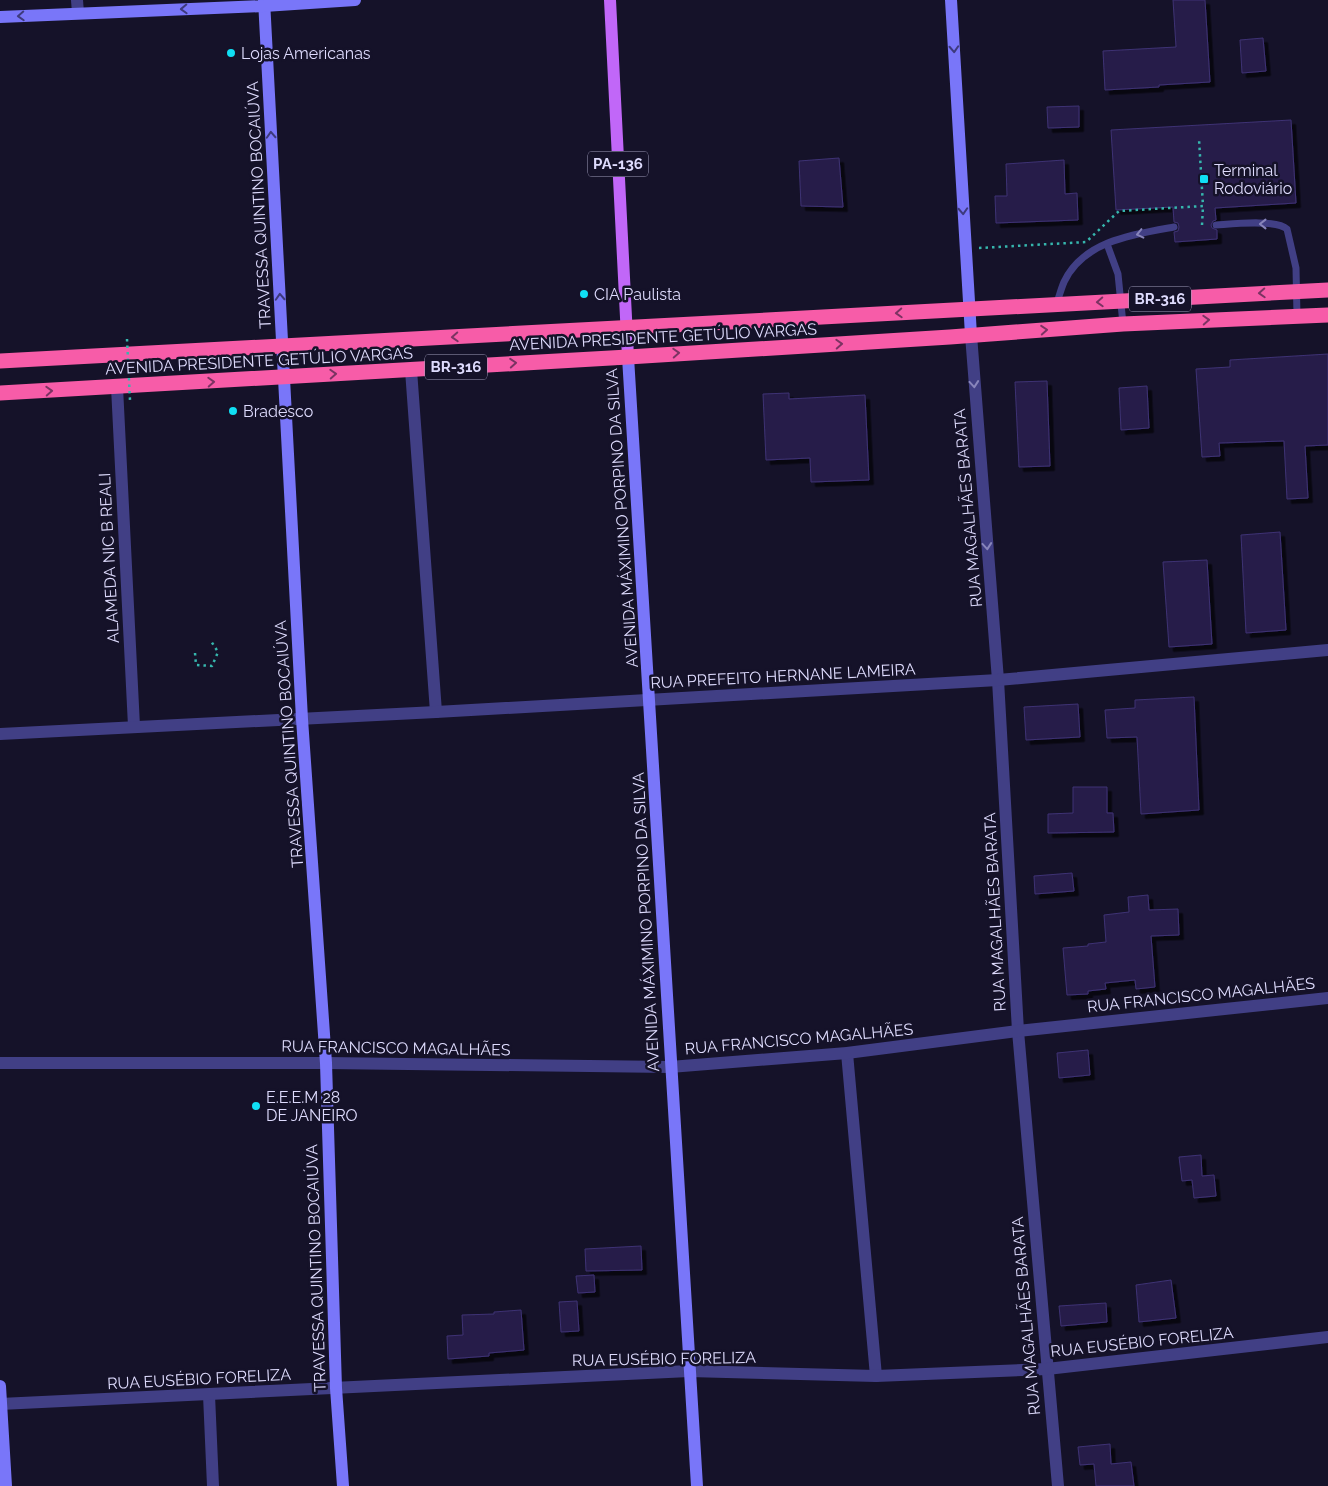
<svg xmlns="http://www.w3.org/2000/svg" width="1328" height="1486" viewBox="0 0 1328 1486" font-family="Raleway,sans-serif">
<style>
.building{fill:#271e49;stroke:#3e3274;filter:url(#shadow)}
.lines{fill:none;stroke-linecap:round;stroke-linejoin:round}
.path{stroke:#36b6ad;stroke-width:2.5;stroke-dasharray:2.5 4;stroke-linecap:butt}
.lane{stroke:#413f85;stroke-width:7}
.street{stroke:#413f85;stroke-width:12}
.secondary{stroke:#7976f9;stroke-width:12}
.primary{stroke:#c167f8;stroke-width:12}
.highway{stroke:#f75ca8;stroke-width:15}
.path-bridge{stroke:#36b6ad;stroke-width:2.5;stroke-dasharray:2.5 4;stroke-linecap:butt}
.oneway{stroke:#3d3a7c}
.oneway2{stroke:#8885bb}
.oneway3{stroke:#7b3362}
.poi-dot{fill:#10dff4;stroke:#151229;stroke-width:2}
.labels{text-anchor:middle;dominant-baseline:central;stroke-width:5;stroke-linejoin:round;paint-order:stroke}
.shield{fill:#151229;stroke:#a29fbd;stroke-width:1}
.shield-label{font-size:15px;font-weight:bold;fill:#dedbfd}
.poi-label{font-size:16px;fill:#dedbfd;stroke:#151229;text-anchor:start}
.street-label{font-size:16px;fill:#dedbfd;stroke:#151229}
</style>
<defs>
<filter id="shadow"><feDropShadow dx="4.5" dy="4.5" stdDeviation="0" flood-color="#0009"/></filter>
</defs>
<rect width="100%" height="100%" fill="#151229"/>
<g class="building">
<path d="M1173 0H1205L1210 82 1159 85V87L1105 90 1103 51 1176 47Z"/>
<path d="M1263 38 1266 71 1242 73 1240 40Z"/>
<path d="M1079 106V127L1048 128 1047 107Z"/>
<path d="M1291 120 1296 203 1215 208 1216 220 1213 221 1211 225 1212 228 1217 230V239L1175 242 1174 232 1178 231 1179 227 1178 223 1174 222 1173 207 1116 210 1111 130Z"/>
<path d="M839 158 843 207 801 206 799 161Z"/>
<path d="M1064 160 1065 194 1077 193 1078 220 996 223 995 196H1007L1006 164Z"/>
<path d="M1328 354V445L1305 446 1308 498 1287 499 1284 441 1219 443 1220 456 1202 457 1196 369 1230 367V360Z"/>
<path d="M1047 381 1050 466 1019 467 1015 382Z"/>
<path d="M1147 386 1149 428 1121 430 1119 388Z"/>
<path d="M789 393V399L865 395 869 480 811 482 810 458 766 460 763 394Z"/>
<path d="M1280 532 1286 630 1246 633 1241 535Z"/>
<path d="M1207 560 1212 644 1169 647 1163 562Z"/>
<path d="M1194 697 1199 810 1141 814 1137 737 1107 738 1105 710 1135 708V700Z"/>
<path d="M1078 704 1080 737 1026 740 1024 707Z"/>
<path d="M1073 787H1107V813H1113L1114 832 1048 833V814L1073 813Z"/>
<path d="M1072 873 1074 891 1035 894 1034 876Z"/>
<path d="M1148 895 1149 910 1178 909 1179 935 1151 936 1155 987 1136 989 1135 980 1105 983 1106 989 1088 991V994L1067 995 1063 948 1088 946V944L1106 942 1104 915 1129 912 1128 897Z"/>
<path d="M1088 1050 1090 1075 1059 1078 1057 1053Z"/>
<path d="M1201 1155 1202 1176 1214 1175 1216 1196 1194 1198 1192 1180 1182 1181 1179 1157Z"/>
<path d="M641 1246 642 1270 586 1271 585 1249Z"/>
<path d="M594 1275 595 1292 578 1293 576 1276Z"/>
<path d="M1171 1280 1176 1318 1139 1322 1136 1285Z"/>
<path d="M577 1301 579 1331 561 1332 559 1302Z"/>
<path d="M1106 1303 1107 1322 1061 1326 1059 1306Z"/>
<path d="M521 1310 524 1350 489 1353V1356L448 1359 447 1336 463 1335 462 1315 494 1314V1312Z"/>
<path d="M1110 1444 1111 1464 1131 1462 1134 1486H1096L1094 1464 1080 1465 1078 1447Z"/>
</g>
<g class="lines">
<g class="path">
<path d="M1202 225 1203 206"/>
<path d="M979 248 1086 242 1119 211 1203 206 1199 139"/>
<path d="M195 653 196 665 212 666 218 652 211 641"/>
</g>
<g class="lane">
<path d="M1216 225C1232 224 1276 219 1287 229L1296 268 1297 316"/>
<path d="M1107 244 1118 274 1123 324"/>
<path d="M1056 305C1059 297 1061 289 1064 282 1083 241 1134 234 1174 227"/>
</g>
<g class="street">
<path d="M77 0 78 13"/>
<path d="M971 335 998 680 1018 1031 1058 1486"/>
<path d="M411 370 436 712"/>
<path d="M117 387 134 726"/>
<path d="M0 734 436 712 998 680 1328 650"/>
<path d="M847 1053 876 1376"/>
<path d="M0 1063H326L670 1067 847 1053 1018 1031 1328 998"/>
<path d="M209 1395 213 1486"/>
<path d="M0 1404 689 1371 876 1376 1047 1369 1328 1337"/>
</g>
<g class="secondary">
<path d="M264 0 302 719 326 1063 336 1388 343 1486"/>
<path d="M951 0 971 335"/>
<path d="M0 17 264 6 355 0"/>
<path d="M628 357 697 1486"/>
<path d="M0 1386 6 1486"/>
</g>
<path class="primary" d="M610 0 628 357"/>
<g class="highway">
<path d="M0 361 1328 290"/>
<path d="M0 393 628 357 950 337 1123 324 1328 315"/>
</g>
<path class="path-bridge" d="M127 339 130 400"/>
</g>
<defs><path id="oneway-chevron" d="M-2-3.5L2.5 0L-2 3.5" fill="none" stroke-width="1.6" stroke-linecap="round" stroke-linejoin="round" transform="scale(1.25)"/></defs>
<g class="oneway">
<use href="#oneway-chevron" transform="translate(184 9) rotate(178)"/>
<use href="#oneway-chevron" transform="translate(21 16) rotate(177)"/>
<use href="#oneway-chevron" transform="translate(954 49) rotate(87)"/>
<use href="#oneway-chevron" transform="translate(271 135) rotate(-93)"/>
<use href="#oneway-chevron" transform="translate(963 211) rotate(87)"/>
<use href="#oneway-chevron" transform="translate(280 297) rotate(-93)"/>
</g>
<g class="oneway2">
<use href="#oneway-chevron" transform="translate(1263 224) rotate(180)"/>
<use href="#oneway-chevron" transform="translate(1140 234) rotate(167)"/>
<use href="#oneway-chevron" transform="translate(974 384) rotate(85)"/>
<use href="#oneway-chevron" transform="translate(987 546) rotate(85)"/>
</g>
<g class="oneway3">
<use href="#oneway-chevron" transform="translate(1262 293) rotate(177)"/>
<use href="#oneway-chevron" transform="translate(1100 302) rotate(177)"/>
<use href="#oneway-chevron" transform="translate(899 313) rotate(177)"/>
<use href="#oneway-chevron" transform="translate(1206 320) rotate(-3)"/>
<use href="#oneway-chevron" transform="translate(1044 330) rotate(-4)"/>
<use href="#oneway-chevron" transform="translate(455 337) rotate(177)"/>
<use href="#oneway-chevron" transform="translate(839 344) rotate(-3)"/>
<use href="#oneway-chevron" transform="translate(676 353) rotate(-3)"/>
<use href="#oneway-chevron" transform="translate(513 363) rotate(-4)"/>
<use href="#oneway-chevron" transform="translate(333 374) rotate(-3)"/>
<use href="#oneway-chevron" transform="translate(211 382) rotate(-3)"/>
<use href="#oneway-chevron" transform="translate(49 391) rotate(-3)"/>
</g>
<g class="poi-dot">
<circle cx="231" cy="53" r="5"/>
<rect x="1199" y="174" width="10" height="10" rx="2.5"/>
<circle cx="584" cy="294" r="5"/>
<circle cx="233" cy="411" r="5"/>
<circle cx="256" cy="1106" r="5"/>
</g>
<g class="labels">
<g class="shield">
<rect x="588" y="151.5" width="60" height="25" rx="4"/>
<rect x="1129" y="286.5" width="62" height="25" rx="4"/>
<rect x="425" y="354.5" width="62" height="25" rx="4"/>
</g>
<g class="shield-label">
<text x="618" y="164">PA-136</text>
<text x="1160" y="299">BR-316</text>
<text x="456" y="367">BR-316</text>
</g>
<g class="poi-label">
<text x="241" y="53">Lojas Americanas</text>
<text x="1214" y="170">Terminal<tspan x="1214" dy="18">Rodoviário</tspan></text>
<text x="594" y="294">CIA Paulista</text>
<text x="243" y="411">Bradesco</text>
<text x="266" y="1097">E.E.E.M 28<tspan x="266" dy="18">DE JANEIRO</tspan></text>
</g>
<g class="street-label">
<text transform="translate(259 205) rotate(-93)">TRAVESSA QUINTINO BOCAIÚVA</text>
<text transform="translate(663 337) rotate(-3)">AVENIDA PRESIDENTE GETÚLIO VARGAS</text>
<text transform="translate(259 361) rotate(-3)">AVENIDA PRESIDENTE GETÚLIO VARGAS</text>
<text transform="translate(968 508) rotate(-95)">RUA MAGALHÃES BARATA</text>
<text transform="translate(622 518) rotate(-94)">AVENIDA MÁXIMINO PORPINO DA SILVA</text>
<text transform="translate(109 558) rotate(-93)">ALAMEDA NIC B REALI</text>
<text transform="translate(783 676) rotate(-3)">RUA PREFEITO HERNANE LAMEIRA</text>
<text transform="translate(289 744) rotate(-94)">TRAVESSA QUINTINO BOCAIÚVA</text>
<text transform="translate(995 912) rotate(-93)">RUA MAGALHÃES BARATA</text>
<text transform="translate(646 922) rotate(-93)">AVENIDA MÁXIMINO PORPINO DA SILVA</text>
<text transform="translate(1201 995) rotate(-6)">RUA FRANCISCO MAGALHÃES</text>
<text transform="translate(799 1039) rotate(-5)">RUA FRANCISCO MAGALHÃES</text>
<text transform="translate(396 1048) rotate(1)">RUA FRANCISCO MAGALHÃES</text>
<text transform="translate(316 1268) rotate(-92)">TRAVESSA QUINTINO BOCAIÚVA</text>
<text transform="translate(1026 1316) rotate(-95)">RUA MAGALHÃES BARATA</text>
<text transform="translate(1142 1342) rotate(-6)">RUA EUSÉBIO FORELIZA</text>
<text transform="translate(664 1359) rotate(-1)">RUA EUSÉBIO FORELIZA</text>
<text transform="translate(199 1379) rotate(-3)">RUA EUSÉBIO FORELIZA</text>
</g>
</g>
</svg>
